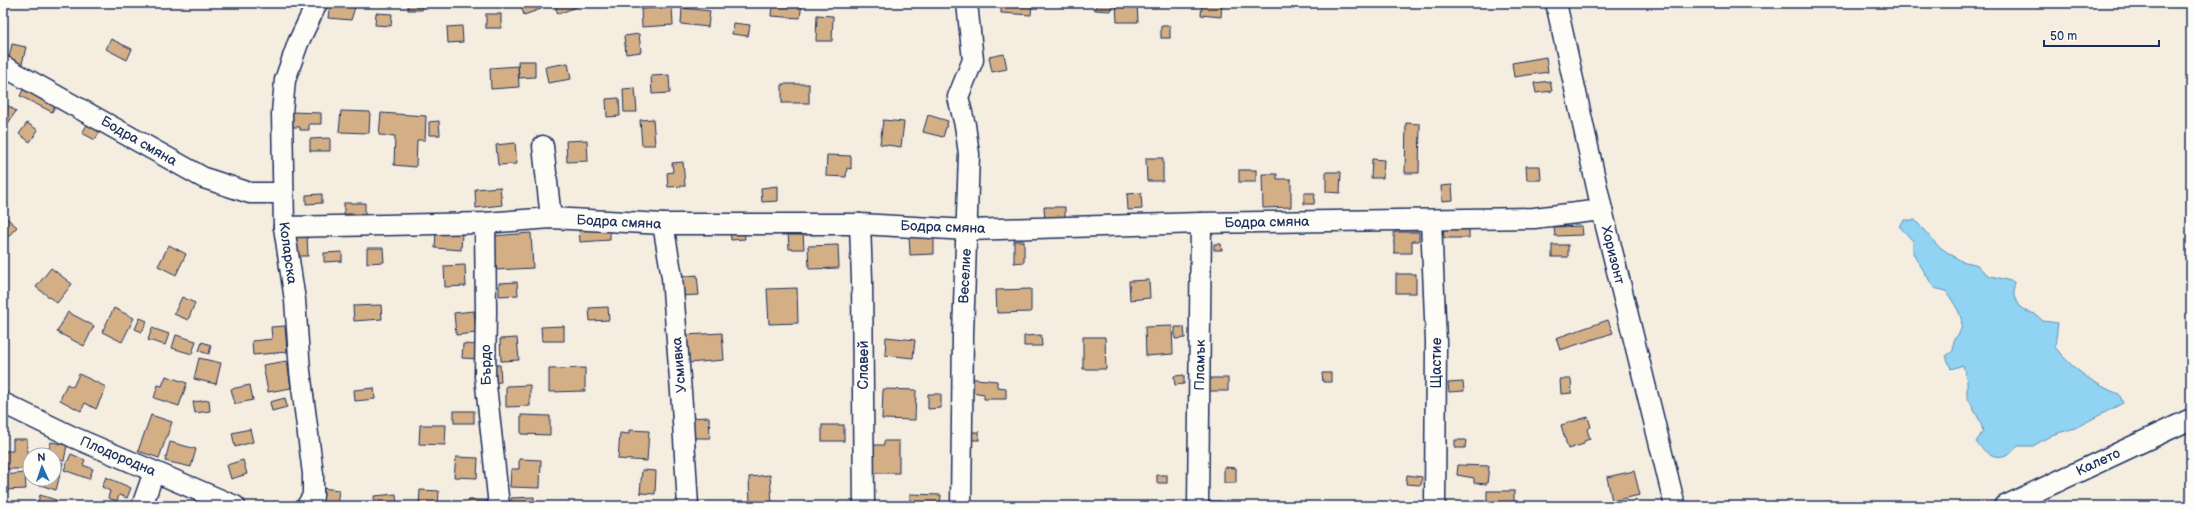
<svg xmlns="http://www.w3.org/2000/svg" width="2194" height="509" viewBox="0 0 2194 509" font-family="'Balsamiq Sans',sans-serif">
<style>
.water{fill:#90d3f2;stroke:#6191b7}
.building{fill:#d4af86;stroke:#1b2f5e}
.lines{fill:none;stroke-linecap:round;stroke-linejoin:round}
.minor-casing{stroke:#1b2f5e;stroke-width:23}
.minor{stroke:#fdfcf7;stroke-width:20}
.labels{text-anchor:middle;dominant-baseline:central;stroke-width:3.5;stroke-linejoin:round;paint-order:stroke}
.street-label{font-size:14px;fill:#1b2f5e;stroke:#fdfcf7}
</style>
<rect width="100%" height="100%" fill="#f5ede0"/>
<filter id="ink" filterUnits="userSpaceOnUse"><feTurbulence type="fractalNoise" baseFrequency=".025" numOctaves="2"/><feDisplacementMap in="SourceGraphic" scale="8" xChannelSelector="R" yChannelSelector="G"/><feConvolveMatrix kernelMatrix="1 2 1 2 8 2 1 2 1" color-interpolation-filters="sRGB"/></filter>
<g filter="url(#ink)">
<path class="water" d="M1904 220H1915L1938 246 1961 261 1975 264 1988 275 2014 282V294L2020 307 2026 311 2035 314 2043 321 2058 323 2055 347C2071 368 2095 385 2119 394L2123 403 2075 428 2052 435 2033 446H2018C2003 463 1989 458 1976 442L1983 431 1980 421 1967 397V381L1963 365 1951 369 1946 356 1953 351 1954 339C1971 324 1956 307 1946 291L1934 288 1913 253V241L1899 226Z"/>
<g class="building">
<path d="M330 3 356 4 351 20 328 18Z"/>
<rect x="408" y="3" width="14" height="7"/>
<path d="M520 3H538L541 9 524 15Z"/>
<path d="M554 3H578L579 6 558 14Z"/>
<path d="M772 3H802L800 18 771 16Z"/>
<path d="M1001 3H1032L1031 15 1001 13Z"/>
<path d="M1096 3H1112L1111 11 1095 10Z"/>
<path d="M1116 3H1137L1138 22H1117Z"/>
<path d="M1202 3H1222L1221 17 1201 15Z"/>
<path d="M672 7 673 25 642 27 641 9Z"/>
<path d="M682 8 710 11 708 27 681 24Z"/>
<path d="M376 13 392 14 391 26 375 25Z"/>
<rect x="486" y="14" width="15" height="14"/>
<path d="M817 15 833 16 832 41H816Z"/>
<path d="M733 23 750 25 748 36 732 34Z"/>
<path d="M462 26 463 42 448 43 447 27Z"/>
<rect x="1161" y="26" width="9" height="12"/>
<path d="M639 34 641 52 626 54 624 36Z"/>
<path d="M111 39 132 49 127 60 106 49Z"/>
<path d="M12 44 26 47 22 64 8 62Z"/>
<path d="M1004 54 1007 69 992 72 989 57Z"/>
<path d="M1546 57 1548 72 1514 77 1512 63Z"/>
<path d="M518 61H535V77L519 78Z"/>
<path d="M568 63 571 79 548 83 545 67Z"/>
<path d="M518 66 519 87 491 89 490 68Z"/>
<path d="M669 75 670 93 652 94 651 76Z"/>
<path d="M1550 81 1552 91 1536 93 1534 83Z"/>
<rect x="782" y="84" width="27" height="19"/>
<path d="M25 86 57 102 52 112 20 96Z"/>
<path d="M635 88 637 112H624L623 89Z"/>
<path d="M619 98 620 116 607 117 606 99Z"/>
<path d="M7 105 16 111 5 128 3 127V111Z"/>
<path d="M341 111 370 112 369 133 339 132Z"/>
<path d="M291 112 321 113V124H309V130H300V127H291Z"/>
<path d="M381 113 426 116 425 140H417L416 167 394 165 395 136 379 135Z"/>
<path d="M928 115 948 121 943 137 923 132Z"/>
<path d="M653 119 655 145H642L640 120Z"/>
<path d="M883 120 904 122 901 147 880 144Z"/>
<path d="M439 121 440 135H429V122Z"/>
<path d="M27 123 38 130 30 142 19 134Z"/>
<path d="M1406 123 1420 124 1419 173H1405Z"/>
<path d="M87 125 100 132 95 140 82 133Z"/>
<path d="M330 138V151H310V139Z"/>
<path d="M587 140 588 161 567 162 566 141Z"/>
<path d="M515 143 517 164 498 165 496 145Z"/>
<path d="M827 155 851 156V169L847 168 846 177 826 176Z"/>
<path d="M1146 158H1163V181H1147Z"/>
<path d="M1372 159 1384 160 1383 178H1371Z"/>
<path d="M683 162 685 186 668 187 667 173 673 172 672 163Z"/>
<path d="M1526 166H1540L1541 180H1527Z"/>
<rect x="1239" y="170" width="17" height="12"/>
<path d="M1326 172H1341L1340 193 1326 192Z"/>
<path d="M1262 174H1277V179H1291V207L1263 208Z"/>
<path d="M1452 185 1453 200 1442 201 1441 186Z"/>
<path d="M778 186V201L762 202 761 188Z"/>
<path d="M500 187 502 205 476 208 475 189Z"/>
<path d="M1141 193 1142 209 1128 210 1127 194Z"/>
<path d="M1304 193H1315L1314 204H1304Z"/>
<path d="M322 194V203L306 204V195Z"/>
<rect x="344" y="203" width="21" height="11"/>
<path d="M1044 207H1065V220L1045 221Z"/>
<path d="M3 215 17 227 3 242Z"/>
<path d="M1582 226 1583 235 1555 236 1554 227Z"/>
<path d="M610 227V240L580 242 579 228Z"/>
<path d="M1443 227H1469V238H1444Z"/>
<path d="M744 230 745 239 731 240 730 231Z"/>
<path d="M436 232 462 233 461 250 435 248Z"/>
<path d="M788 232H803L804 249H789Z"/>
<path d="M1394 232H1419V241H1412V253H1394Z"/>
<path d="M531 233 533 268 495 270 493 236Z"/>
<path d="M934 233V254L910 255 909 234Z"/>
<path d="M294 236H307L308 256H295Z"/>
<path d="M1014 241H1024V262L1014 263Z"/>
<path d="M1214 244H1221L1222 250H1214Z"/>
<path d="M169 245 186 254 176 275 158 266Z"/>
<path d="M838 245 839 268 809 269 808 246Z"/>
<rect x="1552" y="245" width="16" height="12"/>
<path d="M367 248H383L384 262 367 263Z"/>
<path d="M342 252V261L324 262V253Z"/>
<path d="M465 265 466 286 445 287 444 266Z"/>
<path d="M51 268 72 284 57 303 36 287Z"/>
<rect x="1396" y="274" width="20" height="19"/>
<path d="M697 275 699 295 680 296 678 277Z"/>
<path d="M1149 280 1150 298 1130 300 1129 281Z"/>
<path d="M517 282 518 295 499 296V283Z"/>
<path d="M797 288 798 323 769 324 767 289Z"/>
<path d="M1031 289V312L997 313 996 290Z"/>
<path d="M182 297 195 303 188 320 174 314Z"/>
<path d="M381 305 382 319 354 321 353 306Z"/>
<path d="M608 307 609 320 590 321 589 308Z"/>
<path d="M114 308 134 318 122 342 102 332Z"/>
<path d="M474 311 476 333 456 335 454 313Z"/>
<path d="M68 312 94 326 84 346 57 332Z"/>
<path d="M140 318 147 321 142 332 135 329Z"/>
<path d="M1608 320 1613 333 1560 350 1556 338Z"/>
<path d="M285 326 287 352 253 355 252 341 272 339 271 327Z"/>
<path d="M564 326V341H542L541 327Z"/>
<path d="M1172 326 1173 354 1146 356 1145 327Z"/>
<path d="M1175 327H1184L1185 338 1175 339Z"/>
<path d="M152 328 169 334 165 345 148 340Z"/>
<path d="M722 333 724 360 688 363 686 335Z"/>
<path d="M176 335 196 341 192 354 172 348Z"/>
<path d="M1041 335 1042 346H1024V336Z"/>
<path d="M886 337 915 340 913 358 885 355Z"/>
<path d="M1083 337H1105L1106 369H1083Z"/>
<path d="M517 338 519 360 501 361 500 339Z"/>
<path d="M202 342 211 345 209 354 199 351Z"/>
<path d="M463 344 480 345 479 359 462 358Z"/>
<path d="M199 358 221 363 216 384 194 379Z"/>
<path d="M287 361 291 388 268 392 263 365Z"/>
<path d="M488 365H500L501 382 488 383Z"/>
<path d="M585 368V391L549 392V369Z"/>
<path d="M1322 373H1331V382H1323Z"/>
<path d="M79 374 106 387 96 409 85 403 81 411 60 400 67 384 73 387Z"/>
<path d="M1184 375V384L1175 385 1174 376Z"/>
<path d="M166 376 187 383 179 406 154 398 158 385 162 386Z"/>
<path d="M966 378 997 381V387L1006 388V399H984V394L966 391Z"/>
<path d="M1204 378H1228V391H1203Z"/>
<path d="M1560 379H1571L1572 393 1561 394Z"/>
<path d="M1463 382 1464 391 1449 392 1448 383Z"/>
<path d="M250 385 253 400 235 404 231 389Z"/>
<path d="M530 385V406L506 407V386Z"/>
<path d="M374 388 375 399 355 401 354 390Z"/>
<path d="M883 389 916 390 915 420 882 419Z"/>
<path d="M928 394H941V408L928 409Z"/>
<path d="M285 398 287 407 272 411 270 402Z"/>
<path d="M209 400 210 411 195 413 193 402Z"/>
<rect x="454" y="411" width="20" height="12"/>
<path d="M151 415 172 422 159 458 138 451Z"/>
<path d="M521 415 550 416V435L521 434Z"/>
<path d="M709 417 710 438H688L687 418Z"/>
<path d="M1588 417 1591 427 1587 429 1590 439 1584 441V444L1568 449 1561 425Z"/>
<path d="M420 425H446L445 445 419 444Z"/>
<rect x="822" y="425" width="22" height="16"/>
<path d="M250 429 253 442 235 447 232 433Z"/>
<path d="M629 430 649 431 647 461 618 459 620 433 629 434Z"/>
<rect x="966" y="432" width="13" height="8"/>
<path d="M13 439H27V469H3V451H13Z"/>
<path d="M1455 440H1466L1465 448H1455Z"/>
<path d="M884 441H899V473H869L868 445H884Z"/>
<path d="M51 442 67 445 64 461 54 459V455H44L45 449H49Z"/>
<path d="M170 442 196 449 191 467 165 461Z"/>
<path d="M71 454 85 460 83 465 93 469 89 479 64 470Z"/>
<path d="M456 457 478 458 477 478 454 477Z"/>
<path d="M519 459 541 460 540 488 510 487 511 469H519Z"/>
<path d="M243 460 247 474 231 479 227 465Z"/>
<path d="M54 461 63 463 56 490 37 484 38 479H54Z"/>
<path d="M1458 465 1489 466 1487 484 1474 483V478L1457 475Z"/>
<path d="M1224 467 1236 468V483H1224Z"/>
<path d="M642 470 656 471 655 494 640 493Z"/>
<path d="M1634 471 1640 495 1612 501 1607 477Z"/>
<path d="M25 473 26 489 4 490 3 475Z"/>
<path d="M770 475 772 503 750 505 749 477Z"/>
<rect x="1157" y="475" width="10" height="8"/>
<path d="M1407 475 1422 477 1421 485 1406 484Z"/>
<path d="M106 477 131 488 127 498 119 495 117 501 108 498 110 491 102 487Z"/>
<path d="M321 488 339 490 337 506H319Z"/>
<path d="M420 490 439 491 438 506H419Z"/>
<rect x="1487" y="491" width="27" height="15"/>
<path d="M396 494 397 506H375L374 496Z"/>
<path d="M910 494 941 495 940 506H910Z"/>
<path d="M40 495 56 500 54 506 37 505Z"/>
<path d="M534 497V506H512L511 498Z"/>
<path d="M468 500H486V506H448L468 505Z"/>
<rect x="1205" y="501" width="16" height="5"/>
<path d="M592 504 617 506H592Z"/>
</g>
<g class="lines">
<g class="minor-casing">
<g id="minor">
<path d="M1556 3 1602 210 1675 506"/>
<path d="M3 66 204 178 250 193H281"/>
<path d="M543 146 551 218"/>
<path d="M1431 220 1436 342 1435 506"/>
<path d="M485 223 486 311 485 376 499 506"/>
<path d="M663 224 672 277 682 405 688 506"/>
<path d="M860 224 862 279 864 506"/>
<path d="M284 227 485 223 551 218 663 224H860L968 230 1201 223 1534 218 1602 210"/>
<path d="M3 403 73 437 235 506"/>
<path d="M142 506 154 472"/>
<path d="M307 506 313 496V474L300 371 295 300 284 227 282 113 285 80 298 43 317 3"/>
<path d="M961 506 963 334 969 154 965 125 958 97 973 60 967 3"/>
<path d="M1198 506 1201 223"/>
<path d="M2005 506 2191 419"/>
</g>
</g>
<use href="#minor" class="minor"/>
</g>
</g>
<g class="labels">
<g class="street-label">
<text transform="translate(139 141) rotate(30)">Бодра смяна</text>
<text transform="translate(619 222) rotate(3)">Бодра смяна</text>
<text transform="translate(1267 222) rotate(-1)">Бодра смяна</text>
<text transform="translate(943 227) rotate(2)">Бодра смяна</text>
<text transform="translate(288 253) rotate(82)">Коларска</text>
<text transform="translate(1613 255) rotate(76)">Хоризонт</text>
<text transform="translate(965 276) rotate(-87)">Веселие</text>
<text transform="translate(1436 363) rotate(-90)">Щастие</text>
<text transform="translate(486 365) rotate(-91)">Бърдо</text>
<text transform="translate(679 365) rotate(-95)">Усмивка</text>
<text transform="translate(863 365) rotate(-90)">Славей</text>
<text transform="translate(1200 365) rotate(-89)">Пламък</text>
<text transform="translate(118 456) rotate(23)">Плодородна</text>
<text transform="translate(2098 462) rotate(-25)">Калето</text>
</g>
</g>
<rect width="2194" height="509" fill="none" stroke="#fdfcf7" stroke-width="16"/>
<rect x="8" y="8" width="2178" height="493" fill="none" stroke="#1b2f5e" stroke-width="1.5" filter="url(#ink)"/>
<g transform="translate(42 467) rotate(357)"><circle r="19" fill="#fdfcf7" stroke="#a3aaba"/>
<path d="M0-3L7 15L0 10L-7 15Z" fill="#1f6fb2"/>
<text y="-6" font-size="11" font-weight="bold" text-anchor="middle" fill="#1b2f5e">N</text>
</g>
<path d="M2044 40v6h115v-6" fill="none" stroke="#1b2f5e" stroke-width="2"/>
<text x="2050" y="40" font-size="12" fill="#1b2f5e" stroke="#fdfcf7" stroke-width="3" paint-order="stroke">50 m</text>
</svg>
